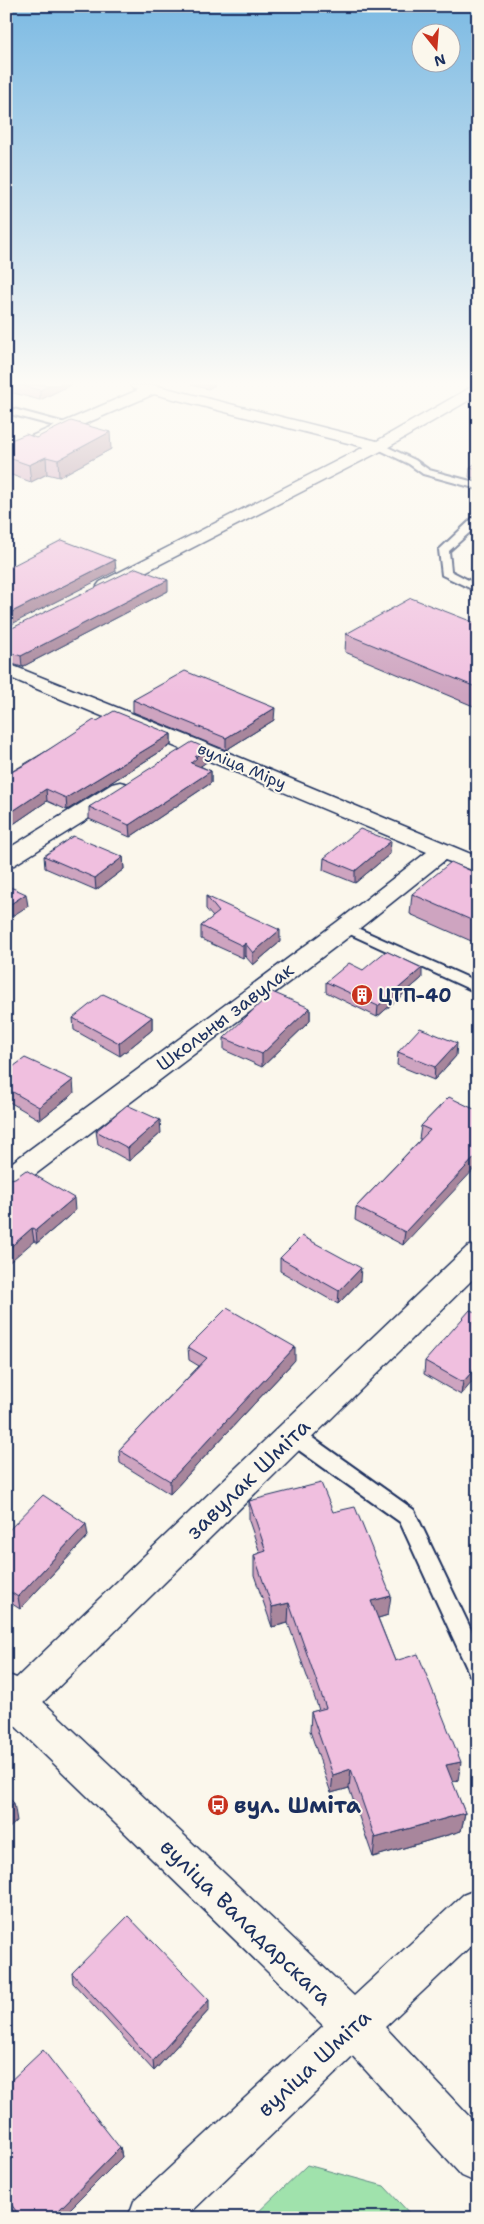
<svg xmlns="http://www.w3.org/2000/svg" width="484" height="2224" viewBox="0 0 484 2224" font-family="'Shantell Sans',sans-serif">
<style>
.green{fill:#a0e2ac;stroke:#5e8885}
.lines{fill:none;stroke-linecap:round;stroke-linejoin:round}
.lane-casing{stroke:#1b2f5e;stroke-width:4}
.street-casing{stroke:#1b2f5e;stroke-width:3}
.secondary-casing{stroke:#1b2f5e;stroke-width:3}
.lane{fill:#fbf7ec;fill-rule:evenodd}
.street{fill:#fbf7ec;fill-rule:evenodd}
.secondary{fill:#fbf7ec;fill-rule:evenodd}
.wall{fill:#cea4c0;stroke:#1b2f5e}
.shaded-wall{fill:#a8869c;stroke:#1b2f5e}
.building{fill:#f0bfdf;stroke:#1b2f5e}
.labels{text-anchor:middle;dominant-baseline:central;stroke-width:4;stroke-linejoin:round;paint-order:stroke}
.far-street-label{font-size:16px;fill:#1b2f5e;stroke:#fbf7ec}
.poi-label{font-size:19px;font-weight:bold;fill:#1b2f5e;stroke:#fbf7ec;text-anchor:start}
.street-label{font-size:19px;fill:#1b2f5e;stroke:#fbf7ec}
.near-street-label{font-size:22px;fill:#1b2f5e;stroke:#fbf7ec}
.near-poi-label{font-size:22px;font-weight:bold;fill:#1b2f5e;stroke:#fbf7ec;text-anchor:start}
</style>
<rect width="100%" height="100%" fill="#fbf7ec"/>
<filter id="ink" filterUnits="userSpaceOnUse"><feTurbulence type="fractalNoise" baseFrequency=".02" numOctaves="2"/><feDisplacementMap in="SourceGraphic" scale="10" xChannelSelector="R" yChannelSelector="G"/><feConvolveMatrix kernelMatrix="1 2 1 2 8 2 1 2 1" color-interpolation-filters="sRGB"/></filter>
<g filter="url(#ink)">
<path class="green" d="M307 2165 384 2186 414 2218H252Z"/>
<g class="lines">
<g class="lane-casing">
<g id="lane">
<path d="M6 407 69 424 71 426 66 429 6 413Z"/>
<path d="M379 443 415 460 429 470 478 483V489L423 474 409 464 376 448 374 446Z"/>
<path d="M478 516V525L449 551 451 571 478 585V592L442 575 439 550 474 517Z"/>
<path d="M346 923 478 982V993L341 930 339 927 341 924Z"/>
<path d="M293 1427 300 1429 414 1510 478 1644V1678L470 1675 400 1522 286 1441 283 1435 286 1429Z"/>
</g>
</g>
<g class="street-casing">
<g id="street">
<path d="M130 385H154L377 441 473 386 478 385V395L385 449 106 592 100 590 97 586 100 582 364 447 154 394 6 458V447L138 390 132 388Z"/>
<path d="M6 663 198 740 478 857V872L445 860 355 932 16 1189 6 1192V1167L337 922 427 852 6 676Z"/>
<path d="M120 782 128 784 131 789 128 794 14 865 6 867V850L112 784Z"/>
<path d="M478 1244V1274L31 1714 18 1720 6 1715V1688L467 1247Z"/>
<path d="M354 2004 369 2011 376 2026 369 2041 185 2218H128L134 2201 339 2011Z"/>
</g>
</g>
<g class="secondary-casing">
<path id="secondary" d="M6 1674 19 1679 354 1996 463 1895 478 1889V1939L385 2027 478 2126V2183L462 2176 339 2041 6 1717Z"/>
</g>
<use href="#lane" class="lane"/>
<use href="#street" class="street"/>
<use href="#secondary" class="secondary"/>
</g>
<g class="wall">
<path d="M6 385H70L40 400 6 391Z"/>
<path d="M191 385H215L208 389Z"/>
<path d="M6 428 8 442 36 438 111 449 59 477 47 474 31 482 6 473Z"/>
<path d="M478 462V479L469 477 470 467Z"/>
<path d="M168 591 22 667 6 662V631Z"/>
<path d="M478 624V708L345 652 346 634Z"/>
<path d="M133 700 274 720 226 750 133 712Z"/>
<path d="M97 721 171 734V745L67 810 47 801 12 825 6 822V775Z"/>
<path d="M208 749V761L200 766 211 771V783L130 837 89 819V807Z"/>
<path d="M390 854 355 883 323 870 324 858Z"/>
<path d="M44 856 123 857 124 869 96 890 45 868Z"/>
<path d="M478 874V944L410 914 412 894Z"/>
<path d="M206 896 280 942 253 965 245 956 243 958 201 939V926L213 917 206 909Z"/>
<path d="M363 970 422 978 377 1017 326 992V982Z"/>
<path d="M310 1008V1021L262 1067 224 1050V1038Z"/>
<path d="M152 1017V1030L120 1056 74 1030 73 1018Z"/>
<path d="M398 1052 456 1056 434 1080 397 1065Z"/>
<path d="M6 1072 74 1093 40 1120 6 1100Z"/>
<path d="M449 1097 403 1245 355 1220 356 1207 421 1139H419L421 1126Z"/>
<path d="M96 1131 161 1133 129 1161 98 1144Z"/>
<path d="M6 1180 75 1211 37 1243 34 1241Z"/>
<path d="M280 1258 360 1281 338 1304 280 1271Z"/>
<path d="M475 1312 461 1395 424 1374 425 1361Z"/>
<path d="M188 1347 295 1360 170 1494 120 1463 119 1450 199 1366 189 1360Z"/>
<path d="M249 1501 333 1512 388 1615 378 1618 395 1661 458 1780 452 1782 465 1813 461 1831 373 1857 349 1788 331 1793 310 1731 311 1712 319 1710 288 1623 272 1627 254 1575V1555L260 1553 249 1521Z"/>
<path d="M6 1533 88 1536 20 1609 6 1600Z"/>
<path d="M72 1973 209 2010 154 2071 73 1983Z"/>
<path d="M6 2085 120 2148 122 2157 61 2218H18L6 2202Z"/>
</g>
<g class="shaded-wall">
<path d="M50 385H70L40 400V390Z"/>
<path d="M208 385H215L208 389Z"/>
<path d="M6 428 8 444 6 445Z"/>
<path d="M110 432 111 449 59 477 58 460Z"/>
<path d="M46 457 47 474 31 482 29 465Z"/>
<path d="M115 560 116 571 6 627V615Z"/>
<path d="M168 580V591L22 667 21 656Z"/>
<path d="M275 708 274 720 226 750V738Z"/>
<path d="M171 734V745L67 810 66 798Z"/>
<path d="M208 749V761L198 768 191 763 195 757Z"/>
<path d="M211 771V783L130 837 129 825Z"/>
<path d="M46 789 47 801 12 825 10 813Z"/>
<path d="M391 841 390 854 355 883V871Z"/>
<path d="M123 857 124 869 96 890 95 878Z"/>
<path d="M26 894 28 906 6 920V907Z"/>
<path d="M280 930V942L253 965V953Z"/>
<path d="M245 943V956L243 958V946Z"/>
<path d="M422 968V978L377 1017 378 1006Z"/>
<path d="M310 1008V1021L262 1067V1054Z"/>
<path d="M152 1017V1030L120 1056 119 1043Z"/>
<path d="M457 1043 456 1056 434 1080 435 1067Z"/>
<path d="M73 1080 74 1093 40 1120 39 1107Z"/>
<path d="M160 1120 161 1133 129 1161 128 1148Z"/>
<path d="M478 1154V1165L403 1245 405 1232Z"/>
<path d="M74 1198 75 1211 37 1243 36 1230Z"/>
<path d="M32 1228 34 1241 6 1265V1251Z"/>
<path d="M361 1268 360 1281 338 1304 339 1291Z"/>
<path d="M295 1347V1360L170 1494V1481Z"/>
<path d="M478 1365V1375L461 1395 463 1382Z"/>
<path d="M86 1524 88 1536 20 1609 18 1597Z"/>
<path d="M391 1596 388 1615 369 1621 371 1601Z"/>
<path d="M289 1603 288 1623 272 1627V1607Z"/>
<path d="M461 1762 458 1780 443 1784 446 1765Z"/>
<path d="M351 1769 349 1788 331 1793 333 1775Z"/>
<path d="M14 1803 17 1821 6 1831V1809Z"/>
<path d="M465 1813 461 1831 373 1857 375 1838Z"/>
<path d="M209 2000V2010L154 2071 153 2061Z"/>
<path d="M120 2148 122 2157 61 2218H51Z"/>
</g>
<g class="building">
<path d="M19 385H50L40 390Z"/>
<path d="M71 421 110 432 58 460 46 457 29 465 6 457V442L26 434 36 438Z"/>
<path d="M478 462V469L470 467Z"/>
<path d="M62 540 115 560 6 615V569Z"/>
<path d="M136 568 168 580 21 656 6 651V631Z"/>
<path d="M411 598 478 624V688L346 634Z"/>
<path d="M185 671 275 708 226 738 133 700Z"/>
<path d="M114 711 171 734 66 798 46 789 10 813 6 811V775L28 763 94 720 97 721Z"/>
<path d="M192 742 208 749 195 757 197 758 191 763 211 771 129 825 89 807Z"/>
<path d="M360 829 391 841 355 871 324 858Z"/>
<path d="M73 836 123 857 95 878 44 856Z"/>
<path d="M451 862 478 874V923L412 894Z"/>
<path d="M6 885 26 894 6 907Z"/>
<path d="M206 896 280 930 253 953 245 943 243 946 201 926 219 912Z"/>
<path d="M386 951 422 968 378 1006 326 982 349 963 363 970Z"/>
<path d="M272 992 310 1008 262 1054 224 1038Z"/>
<path d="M103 994 152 1017 119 1043 73 1018Z"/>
<path d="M420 1028 457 1043 435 1067 398 1052Z"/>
<path d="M25 1058 73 1080 39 1107 6 1088V1072Z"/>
<path d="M449 1097 478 1111V1154L405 1232 356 1207 430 1130 421 1126Z"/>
<path d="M127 1105 160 1120 128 1148 96 1131Z"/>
<path d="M26 1170 74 1198 36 1230 32 1228 6 1251V1180L15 1178Z"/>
<path d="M302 1236 361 1268 339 1291 280 1258Z"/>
<path d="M227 1308 295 1347 170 1481 119 1450 207 1358 188 1347Z"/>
<path d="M478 1309V1365L463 1382 425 1361 470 1310 475 1312Z"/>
<path d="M321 1483 333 1512 355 1507 391 1596 371 1601 395 1661 418 1654 461 1762 446 1765 465 1813 375 1838 351 1769 333 1775 311 1712 326 1708 289 1603 272 1607 254 1555 266 1551 249 1501Z"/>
<path d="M43 1495 86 1524 18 1597 6 1589V1533Z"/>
<path d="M6 1795 14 1803 6 1809Z"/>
<path d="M128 1916 209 2000 153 2061 72 1973Z"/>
<path d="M43 2050 120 2148 51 2218H21L6 2197V2085Z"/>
</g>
</g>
<linearGradient id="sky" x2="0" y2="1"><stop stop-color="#7cbae3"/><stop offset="0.55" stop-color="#fdfbf6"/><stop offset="1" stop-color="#fdfbf6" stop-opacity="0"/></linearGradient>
<rect width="484" height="696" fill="url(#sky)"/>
<defs>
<g id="building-disc" transform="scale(1.125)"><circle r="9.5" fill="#c8321e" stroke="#fbf7ec"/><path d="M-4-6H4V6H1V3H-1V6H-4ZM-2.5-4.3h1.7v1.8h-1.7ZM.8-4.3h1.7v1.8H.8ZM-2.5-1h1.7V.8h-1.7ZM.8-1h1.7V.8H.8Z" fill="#fff"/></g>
<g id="bus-disc" transform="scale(1.125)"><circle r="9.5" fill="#c8321e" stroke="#fbf7ec"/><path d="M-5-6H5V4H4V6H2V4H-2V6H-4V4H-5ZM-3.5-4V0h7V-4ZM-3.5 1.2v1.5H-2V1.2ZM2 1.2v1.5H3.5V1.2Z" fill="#fff"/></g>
</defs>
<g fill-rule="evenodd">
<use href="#building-disc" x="362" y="995"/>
<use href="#bus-disc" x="218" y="1805"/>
</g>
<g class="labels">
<g class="far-street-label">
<text transform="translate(242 766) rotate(23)">вуліца Міру</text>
</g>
<g class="poi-label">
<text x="378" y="995">ЦТП-40</text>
</g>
<g class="street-label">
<text transform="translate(225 1017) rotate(-37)">Школьны завулак</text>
</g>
<g class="near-street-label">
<text transform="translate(248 1479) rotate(-44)">завулак Шміта</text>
<text transform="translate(246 1922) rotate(44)">вуліца Валадарскага</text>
<text transform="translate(314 2063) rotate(-43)">вуліца Шміта</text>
</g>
<g class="near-poi-label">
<text x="234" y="1805">вул. Шміта</text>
</g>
</g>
<rect width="484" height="2224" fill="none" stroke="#fbf7ec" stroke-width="25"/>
<rect x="12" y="12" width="459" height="2199" fill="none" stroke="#1b2f5e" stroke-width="2" filter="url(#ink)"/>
<g transform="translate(436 48) rotate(163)"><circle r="24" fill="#fbf7ec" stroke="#a1a7b3"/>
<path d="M0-4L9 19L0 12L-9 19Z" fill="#c8321e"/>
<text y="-8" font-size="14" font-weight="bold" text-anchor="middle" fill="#1b2f5e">N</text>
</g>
</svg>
